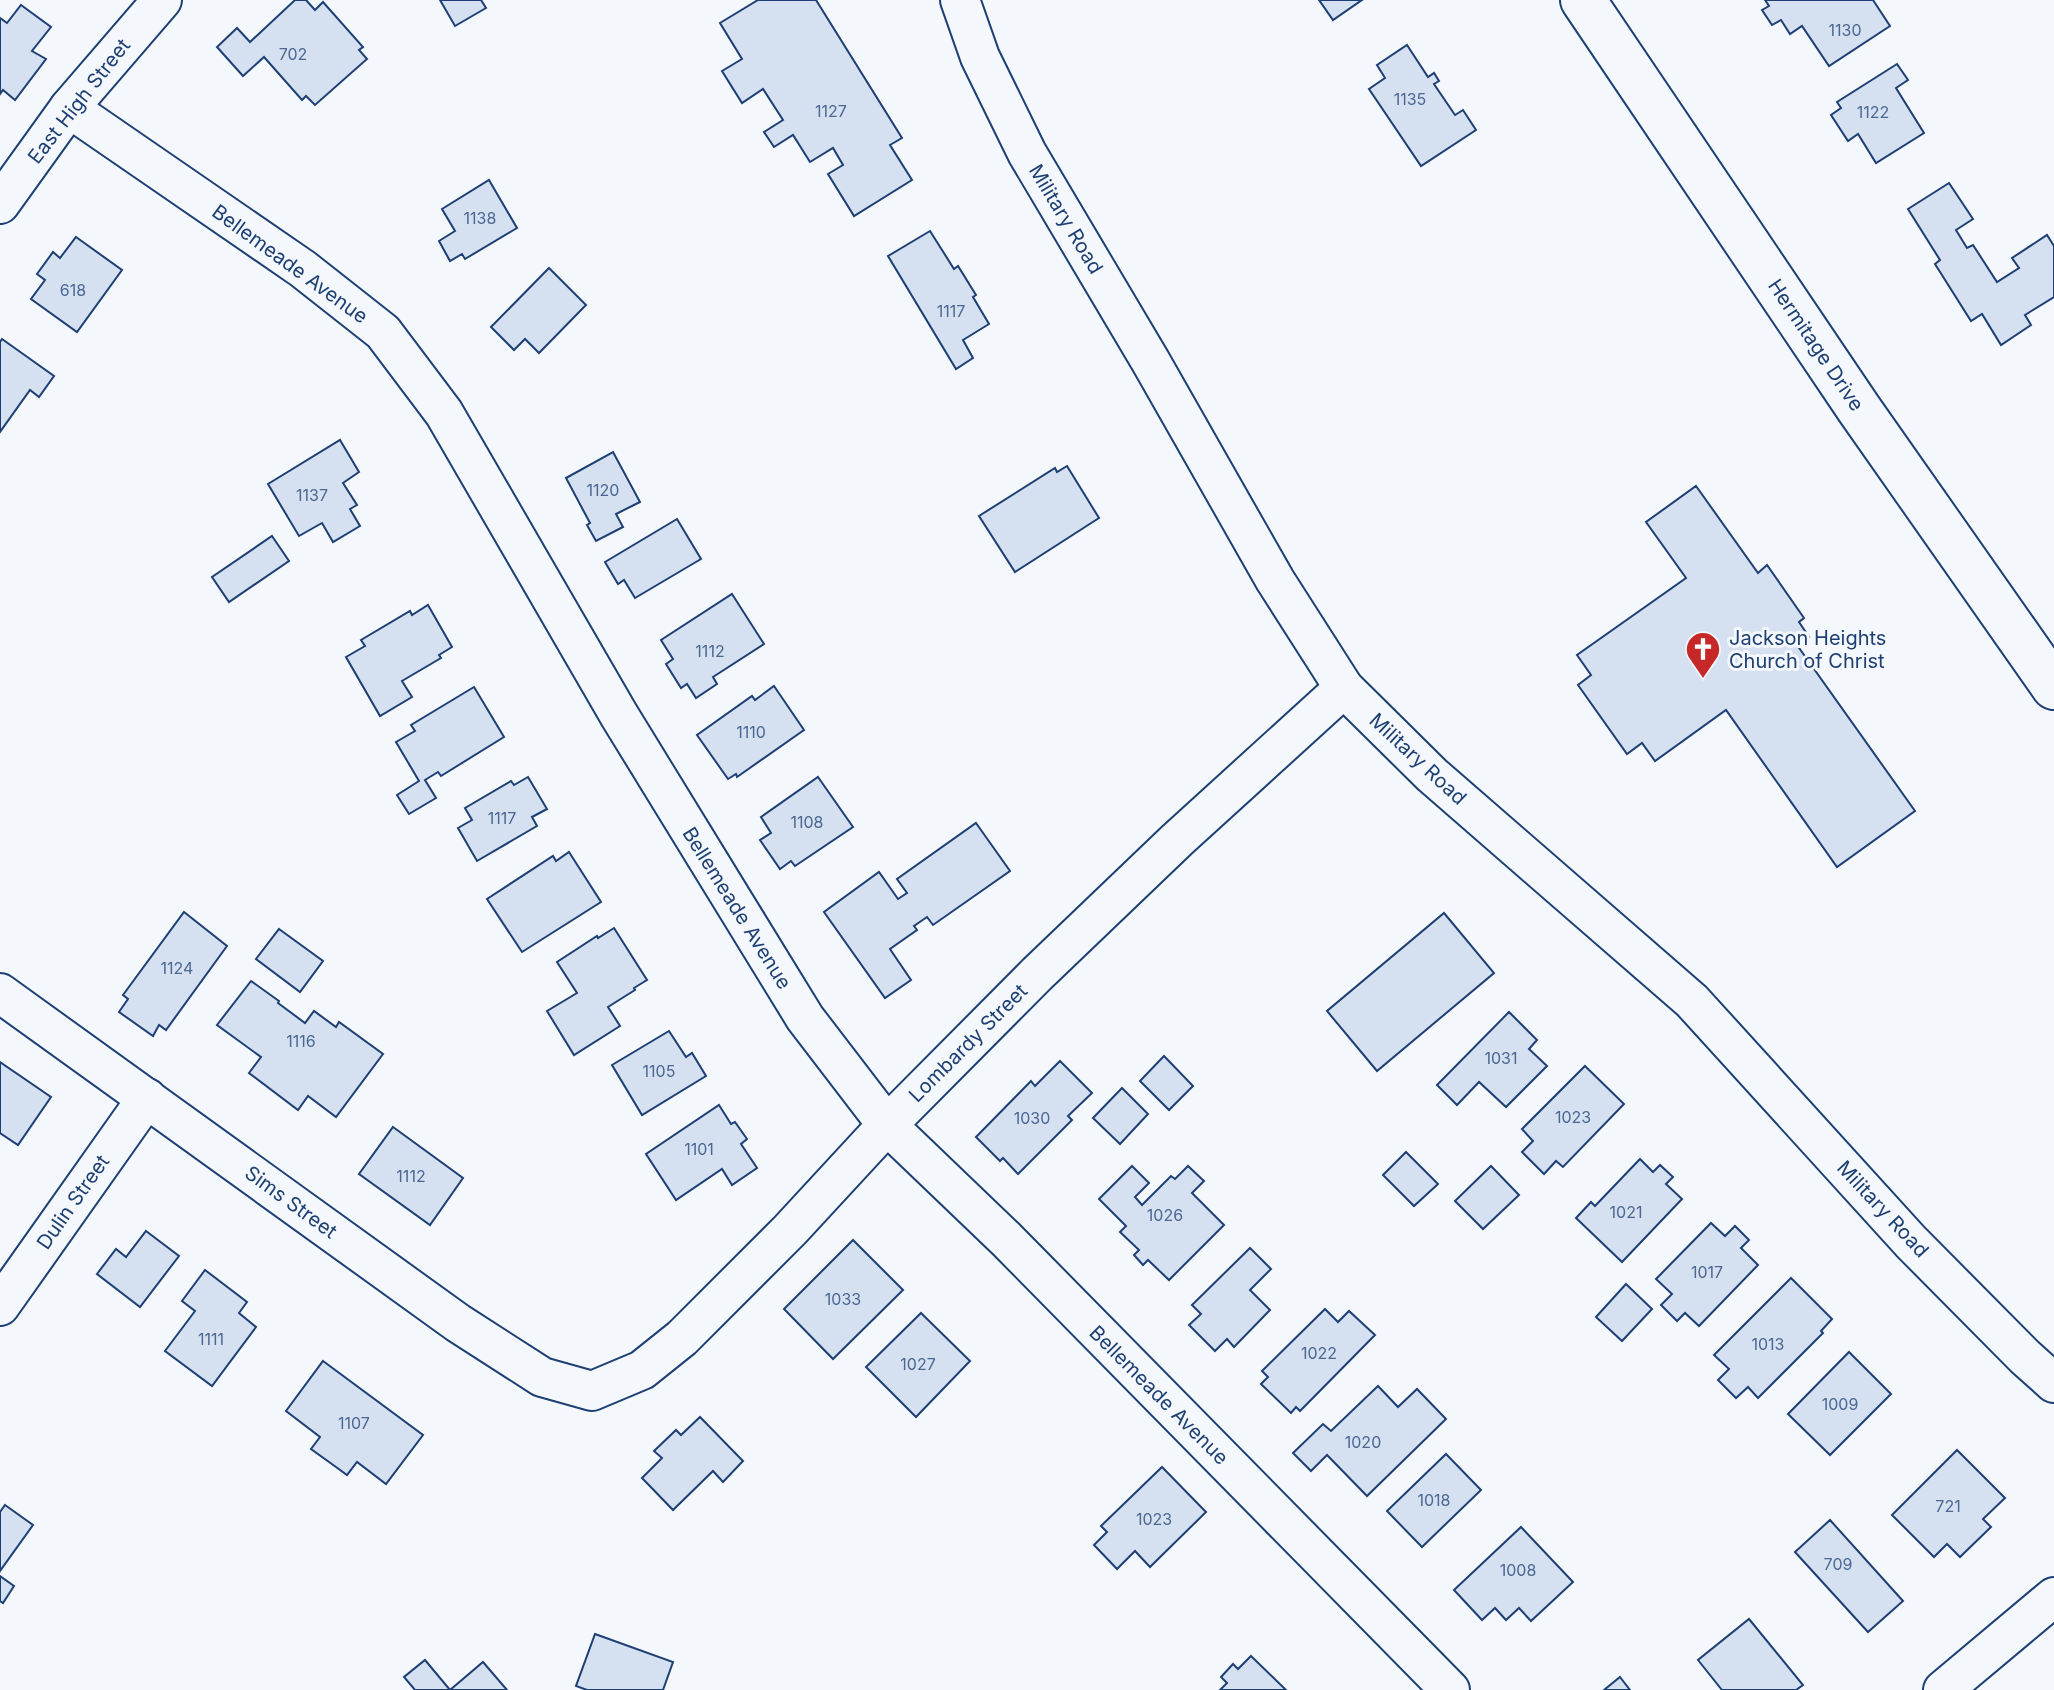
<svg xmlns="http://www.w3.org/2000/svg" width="2054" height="1690" viewBox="0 0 2054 1690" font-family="Inter,sans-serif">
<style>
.building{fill:#d5e0f0;stroke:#1d3f73;stroke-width:2}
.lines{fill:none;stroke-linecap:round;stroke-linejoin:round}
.minor-casing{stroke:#1d3f73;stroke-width:42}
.tertiary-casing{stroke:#1d3f73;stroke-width:48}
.minor{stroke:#f4f7fb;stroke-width:38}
.tertiary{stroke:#f4f7fb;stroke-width:44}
.labels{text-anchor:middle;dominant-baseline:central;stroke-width:6;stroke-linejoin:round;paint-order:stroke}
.number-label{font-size:16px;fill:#4b6792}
.street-label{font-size:20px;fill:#1d3f73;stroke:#f4f7fb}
.poi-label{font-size:20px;fill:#1d3f73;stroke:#f4f7fb;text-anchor:start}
</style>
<rect width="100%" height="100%" fill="#f4f7fb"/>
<g class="building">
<path d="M295 0H306L315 10 323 2 363 47 359 50 367 59 315 105 306 96 302 100 264 57 243 76 217 47 237 28 250 42Z"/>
<path d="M440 0H481L486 8 455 26Z"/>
<path d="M758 0H816L902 138 890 145 912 180 854 216 828 174 843 165 833 148 810 162 793 135 774 147 764 132 783 120 763 89 742 103 722 71 742 59 720 23Z"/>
<path d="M1319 0H1362L1333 20Z"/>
<path d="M1765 0H1873L1890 26 1829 66 1802 26 1790 34 1781 20 1772 25 1762 10 1769 6Z"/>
<path d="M21 5 51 27 32 51 46 59 15 100 3 90 0 94V18L7 23Z"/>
<path d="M1407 45 1428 77 1434 73 1439 81 1434 84 1455 115 1463 110 1476 130 1421 166 1369 89 1385 78 1377 65Z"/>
<path d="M1897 64 1908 80 1896 88 1924 133 1876 163 1858 134 1848 141 1831 115 1841 108 1837 102Z"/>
<path d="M489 180 517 228 465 259 462 254 450 261 439 241 455 231 442 209Z"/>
<path d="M1949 183 1973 219 1956 230 1967 248 1973 245 1997 282 2019 268 2012 258 2047 235 2054 246V297L2025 315 2031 325 2001 345 1982 314 1971 321 1935 264 1940 260 1908 209Z"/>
<path d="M930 231 954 269 958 266 976 295 973 297 989 324 963 340 973 358 956 369 888 256Z"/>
<path d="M76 237 122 270 77 332 31 299 45 280 37 274 53 252 60 258Z"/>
<path d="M549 268 586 305 539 353 525 339 514 350 491 327Z"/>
<path d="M2 339 54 376 39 397 30 390 0 432V342Z"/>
<path d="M340 440 359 472 343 483 357 505 350 509 360 526 333 542 322 523 299 536 268 484Z"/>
<path d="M613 452 640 502 616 514 623 527 596 541 587 525 590 523 566 478Z"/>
<path d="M1067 466 1099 518 1015 572 979 516 1055 468 1057 472Z"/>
<path d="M1696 486 1758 573 1767 565 1804 618 1799 622 1809 637 1797 645 1915 811 1837 867 1726 710 1655 761 1642 743 1627 754 1578 685 1591 675 1577 655 1686 578 1646 522Z"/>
<path d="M677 519 701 559 635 598 624 580 618 584 605 562Z"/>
<path d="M272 536 289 561 229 602 212 577Z"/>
<path d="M732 594 764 644 713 677 717 684 696 698 687 684 681 688 666 664 673 659 661 640Z"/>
<path d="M428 605 452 647 439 655 441 658 402 681 412 697 380 716 346 657 365 646 361 640 410 611 412 615Z"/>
<path d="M774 686 804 730 737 777 736 774 728 779 697 735 752 696 755 700Z"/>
<path d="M474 687 504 737 441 776 438 772 425 780 436 798 409 814 397 795 419 781 396 742 415 731 411 725Z"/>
<path d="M528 777 547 809 532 817 537 826 477 861 458 828 472 820 465 808 511 781 514 785Z"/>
<path d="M818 777 853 827 795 866 791 861 780 869 760 840 771 833 761 817Z"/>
<path d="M976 823 1010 871 933 925 927 917 914 926 917 930 890 949 911 980 885 998 824 912 879 872 898 899 907 893 897 879Z"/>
<path d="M569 852 601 902 522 952 487 899 553 856 556 861Z"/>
<path d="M184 912 227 946 166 1030 159 1025 153 1036 119 1012 128 999 123 995Z"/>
<path d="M1444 913 1494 973 1377 1071 1327 1011Z"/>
<path d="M614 928 647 980 634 988 635 990 608 1007 620 1026 574 1055 547 1011 577 993 557 962 597 936 598 938Z"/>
<path d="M279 929 323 961 300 992 256 959Z"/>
<path d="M251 981 279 1001 278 1003 305 1023 314 1011 336 1027 339 1022 383 1054 336 1117 308 1096 298 1110 249 1073 261 1057 217 1025Z"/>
<path d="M1509 1012 1537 1040 1529 1049 1547 1066 1506 1107 1479 1082 1457 1105 1437 1085Z"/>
<path d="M669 1031 686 1057 692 1053 706 1076 642 1115 612 1065Z"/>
<path d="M1164 1056 1193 1086 1169 1110 1140 1081Z"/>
<path d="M1060 1061 1092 1093 1068 1116 1072 1120 1018 1174 1003 1158 1000 1161 976 1137 1031 1081 1035 1086Z"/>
<path d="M0 1062 51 1097 18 1145 0 1133Z"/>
<path d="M1585 1066 1624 1104 1563 1167 1556 1161 1544 1174 1522 1152 1533 1141 1522 1129Z"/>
<path d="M1122 1088 1148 1114 1120 1144 1093 1118Z"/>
<path d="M719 1105 731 1124 735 1122 747 1139 741 1144 757 1168 732 1185 722 1169 676 1200 646 1154Z"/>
<path d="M393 1127 463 1178 430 1225 359 1174Z"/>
<path d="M1406 1152 1438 1184 1414 1206 1383 1175Z"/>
<path d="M1640 1159 1653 1172 1660 1165 1673 1177 1666 1184 1682 1199 1622 1262 1576 1218 1591 1202 1595 1206Z"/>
<path d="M1132 1166 1149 1183 1135 1197 1142 1205 1171 1176 1175 1179 1188 1166 1204 1181 1192 1193 1224 1225 1169 1280 1148 1260 1143 1265 1134 1255 1139 1250 1120 1232 1126 1226 1099 1199Z"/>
<path d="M1491 1166 1519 1195 1483 1229 1455 1201Z"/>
<path d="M1711 1223 1725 1236 1735 1226 1749 1240 1741 1248 1758 1265 1699 1326 1685 1313 1677 1321 1661 1305 1672 1294 1656 1279Z"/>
<path d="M146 1231 179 1256 140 1307 97 1274 116 1249 126 1257Z"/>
<path d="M853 1240 903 1290 833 1359 784 1309Z"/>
<path d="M1250 1248 1271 1269 1250 1290 1270 1310 1234 1347 1227 1339 1215 1351 1189 1325 1201 1314 1192 1305Z"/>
<path d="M205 1270 247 1302 239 1313 256 1327 212 1386 165 1351 195 1311 182 1301Z"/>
<path d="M1791 1278 1832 1319 1821 1331 1823 1333 1758 1398 1748 1387 1736 1398 1718 1380 1729 1369 1714 1355Z"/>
<path d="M1626 1284 1652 1309 1622 1341 1596 1317Z"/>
<path d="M1325 1309 1338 1322 1349 1311 1375 1335 1300 1411 1296 1407 1291 1413 1261 1384 1268 1377 1262 1371Z"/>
<path d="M921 1313 970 1361 916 1417 866 1367Z"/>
<path d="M1849 1352 1891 1394 1830 1455 1788 1414Z"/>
<path d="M323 1361 423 1435 386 1484 357 1462 347 1475 336 1467 311 1449 320 1437 286 1411Z"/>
<path d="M1378 1386 1398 1407 1417 1389 1446 1419 1367 1496 1327 1455 1311 1471 1293 1453 1323 1424 1331 1431Z"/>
<path d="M700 1417 743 1461 723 1482 713 1471 673 1510 642 1478 662 1458 654 1451 676 1430 681 1435Z"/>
<path d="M1957 1450 2005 1498 1983 1519 1991 1527 1960 1557 1947 1544 1934 1557 1892 1515Z"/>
<path d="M1446 1454 1481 1490 1422 1547 1387 1511Z"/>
<path d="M1162 1467 1206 1512 1150 1567 1135 1551 1117 1569 1094 1545 1107 1532 1101 1526Z"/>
<path d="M5 1505 33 1525 0 1571V1512Z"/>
<path d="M1830 1520 1903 1601 1868 1632 1795 1552Z"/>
<path d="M1521 1527 1573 1582 1531 1621 1519 1608 1506 1620 1495 1608 1482 1620 1454 1590Z"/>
<path d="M0 1576 14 1586 3 1603 0 1601Z"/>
<path d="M1749 1619 1803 1685 1796 1690H1722L1698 1660Z"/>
<path d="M595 1634 673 1662 663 1690H587L576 1686Z"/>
<path d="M1251 1656 1286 1690H1220L1227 1683 1221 1677 1233 1664 1238 1669Z"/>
<path d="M425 1660 450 1690 483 1662 507 1690H415L404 1677Z"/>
<path d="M1620 1677 1630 1690H1604Z"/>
</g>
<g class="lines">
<g class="minor-casing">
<g id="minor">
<path d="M960 0 980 57 1027 153 1151 362 1275 580 1344 688 1432 775 1692 1001 1911 1242 2025 1357 2054 1383"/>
<path d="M69 108 303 269 383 332 444 413 619 715 805 1018 887 1125 1006 1239 1450 1690"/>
<path d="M0 204 69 108 162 0"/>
<path d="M0 993 458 1323 542 1377 592 1391 642 1370 682 1338 790 1230 887 1125 1037 974 1177 840 1344 688"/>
<path d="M0 1306 147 1098"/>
<path d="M1943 1690 2054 1597"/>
</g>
</g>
<g class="tertiary-casing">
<path id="tertiary" d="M1583 0 1859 409 2054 687"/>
</g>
<use href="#minor" class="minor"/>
<use href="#tertiary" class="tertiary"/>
</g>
<defs>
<g id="church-pin" transform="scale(1.8)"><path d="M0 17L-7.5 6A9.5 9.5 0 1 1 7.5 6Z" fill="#c62828" stroke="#f4f7fb"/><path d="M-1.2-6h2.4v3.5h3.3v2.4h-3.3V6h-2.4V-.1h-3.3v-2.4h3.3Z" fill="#fff"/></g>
</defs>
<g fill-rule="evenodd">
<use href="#church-pin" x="1703" y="649"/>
</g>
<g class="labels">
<g class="number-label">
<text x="1845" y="30">1130</text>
<text x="293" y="54">702</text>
<text x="1410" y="99">1135</text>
<text x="831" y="111">1127</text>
<text x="1873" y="112">1122</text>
<text x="480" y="218">1138</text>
<text x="73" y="290">618</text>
<text x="951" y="311">1117</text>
<text x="603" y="490">1120</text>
<text x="312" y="495">1137</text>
<text x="710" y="651">1112</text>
<text x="751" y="732">1110</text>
<text x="502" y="818">1117</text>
<text x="807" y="822">1108</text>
<text x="177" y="968">1124</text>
<text x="301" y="1041">1116</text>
<text x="1501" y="1058">1031</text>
<text x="659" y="1071">1105</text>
<text x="1573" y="1117">1023</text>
<text x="1032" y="1118">1030</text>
<text x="699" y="1149">1101</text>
<text x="411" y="1176">1112</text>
<text x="1626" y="1212">1021</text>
<text x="1165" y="1215">1026</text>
<text x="1707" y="1272">1017</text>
<text x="843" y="1299">1033</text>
<text x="211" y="1339">1111</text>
<text x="1768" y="1344">1013</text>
<text x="1319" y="1353">1022</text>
<text x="918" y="1364">1027</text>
<text x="1840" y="1404">1009</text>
<text x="354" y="1423">1107</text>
<text x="1363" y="1442">1020</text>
<text x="1434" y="1500">1018</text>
<text x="1948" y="1506">721</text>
<text x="1154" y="1519">1023</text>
<text x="1838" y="1564">709</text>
<text x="1518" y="1570">1008</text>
</g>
<g class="street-label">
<text transform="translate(79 101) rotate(-52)">East High Street</text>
<text transform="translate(1066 219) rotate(59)">Military Road</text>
<text transform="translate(290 264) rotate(36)">Bellemeade Avenue</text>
<text transform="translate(1816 345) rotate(56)">Hermitage Drive</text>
<text transform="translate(1418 759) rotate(43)">Military Road</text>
<text transform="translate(737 908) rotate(58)">Bellemeade Avenue</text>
<text transform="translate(968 1043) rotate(-45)">Lombardy Street</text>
<text transform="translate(73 1202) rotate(-55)">Dulin Street</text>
<text transform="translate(291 1202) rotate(36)">Sims Street</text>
<text transform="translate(1883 1209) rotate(47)">Military Road</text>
<text transform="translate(1159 1395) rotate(45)">Bellemeade Avenue</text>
</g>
<g class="poi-label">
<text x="1729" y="638">Jackson Heights<tspan x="1729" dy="23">Church of Christ</tspan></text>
</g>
</g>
</svg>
